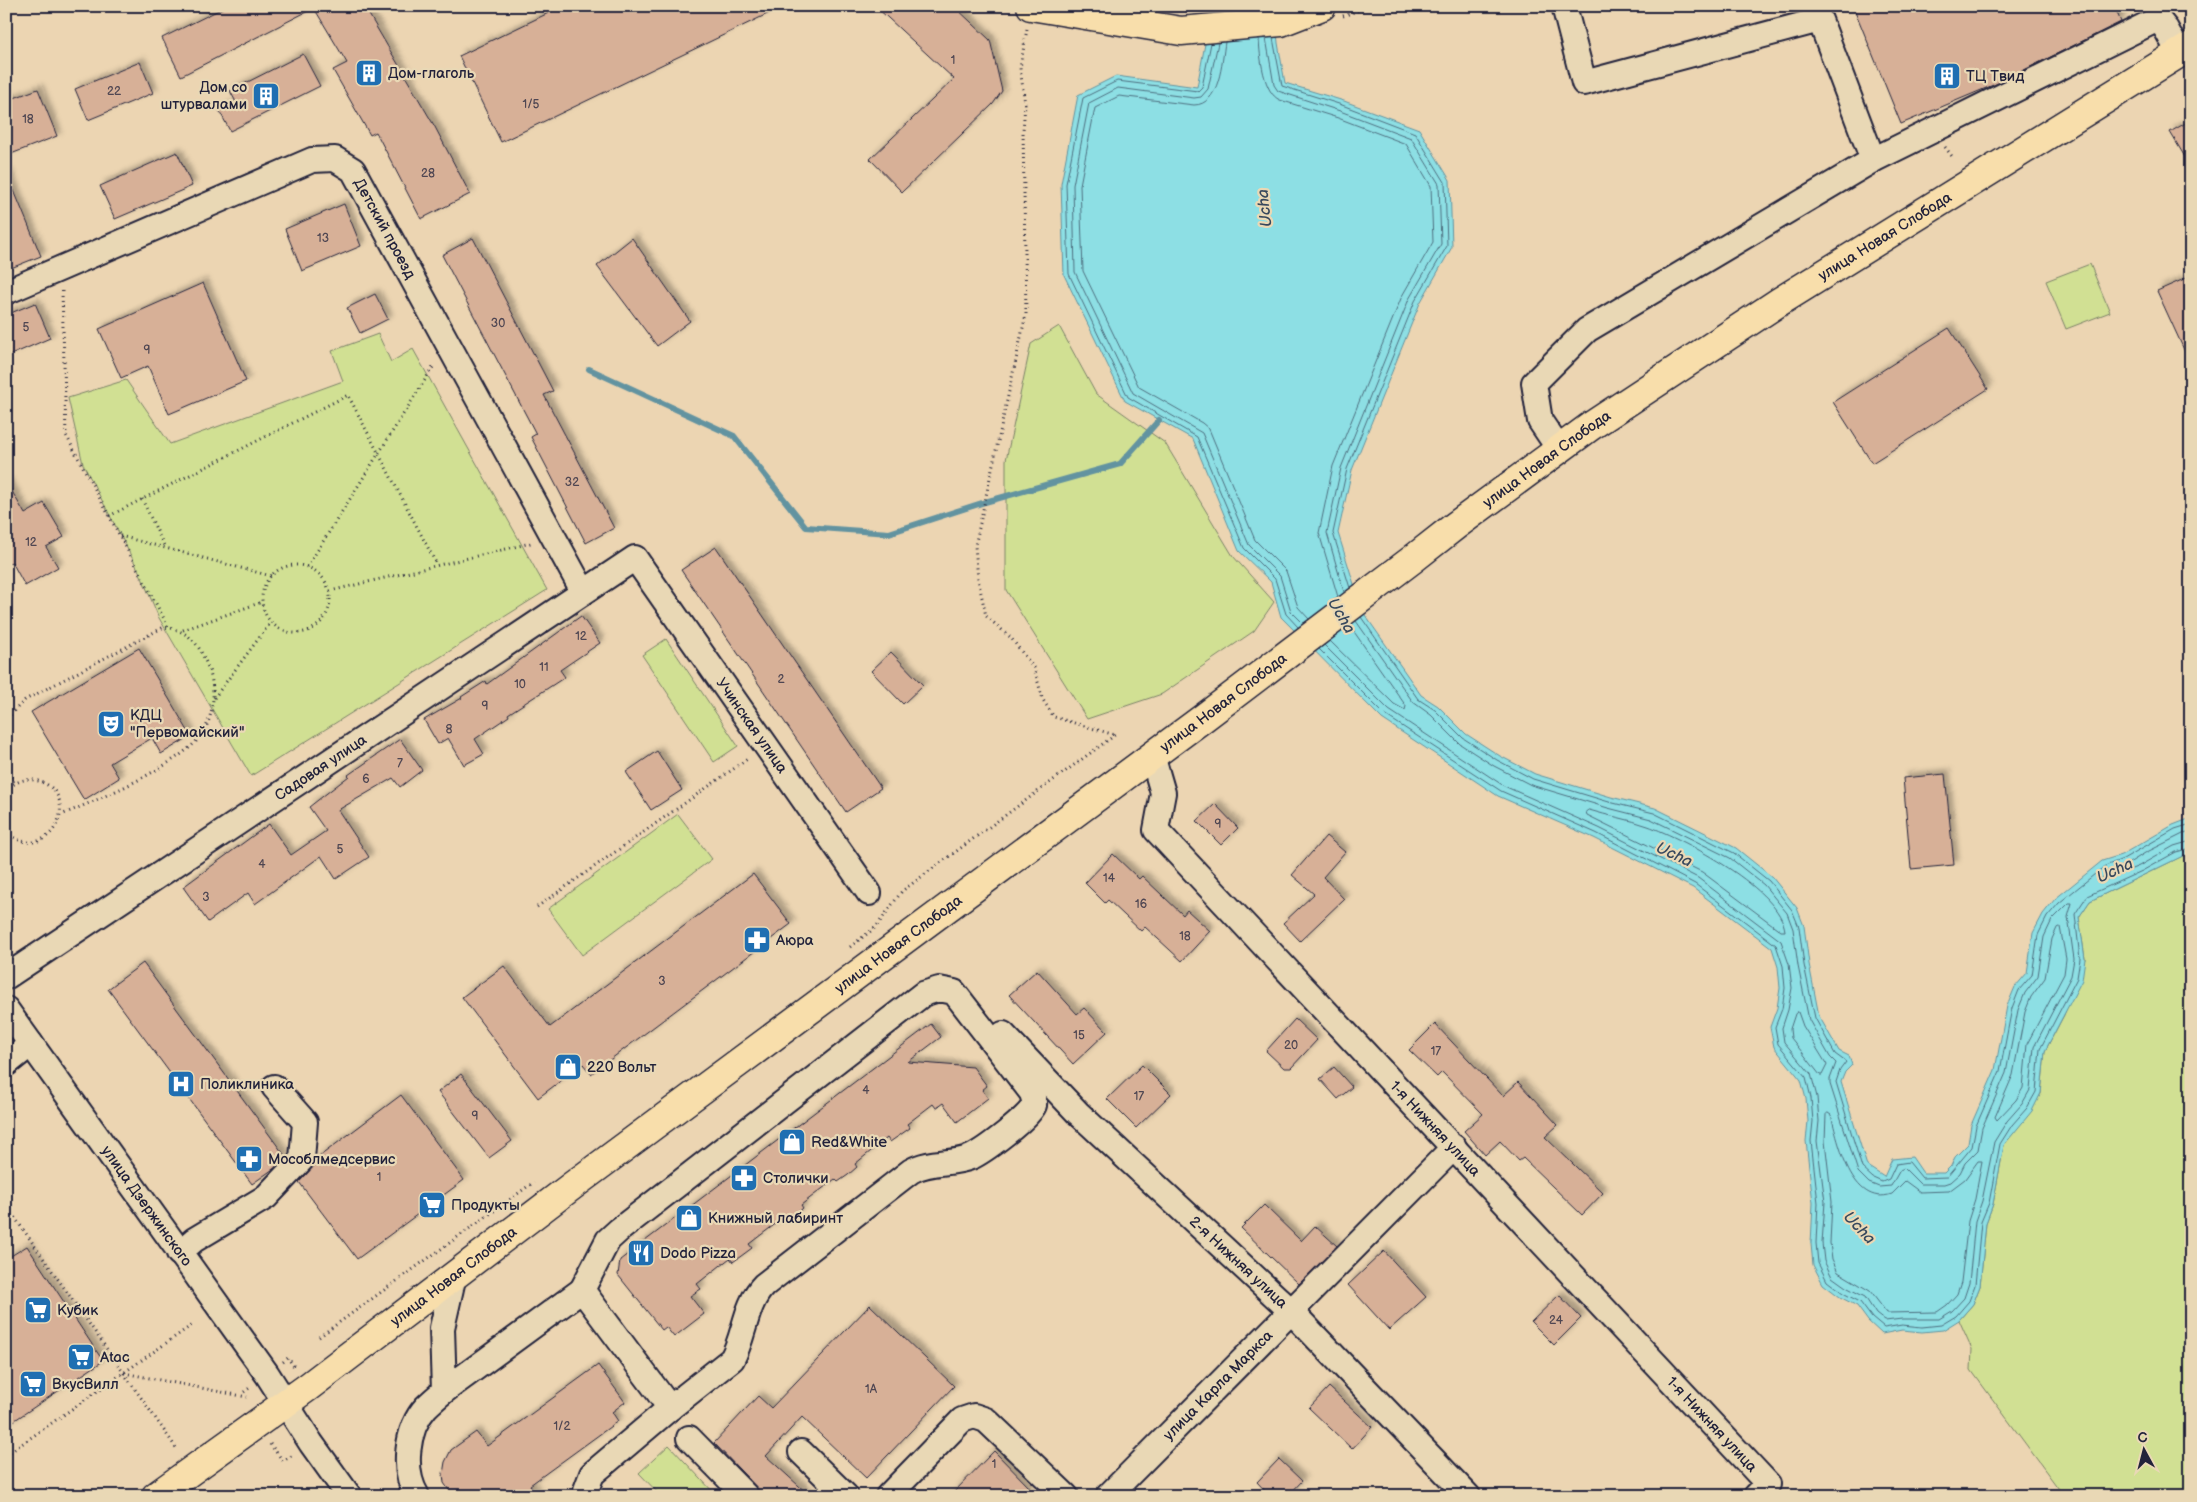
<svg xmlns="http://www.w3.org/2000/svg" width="2197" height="1502" viewBox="0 0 2197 1502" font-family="'Balsamiq Sans',sans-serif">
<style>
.green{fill:#d1e093;stroke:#7a8167}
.water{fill:#8ddfe4;stroke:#6293a0}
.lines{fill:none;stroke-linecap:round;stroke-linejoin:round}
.shore{stroke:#4d6e7f;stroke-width:1}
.stream{stroke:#6293a0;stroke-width:6}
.building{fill:#d7b097;stroke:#22223b;filter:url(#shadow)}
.minor-casing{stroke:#22223b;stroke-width:28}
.major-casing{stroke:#22223b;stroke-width:31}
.path{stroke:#22223b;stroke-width:3;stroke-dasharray:1 4;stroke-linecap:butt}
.minor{stroke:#e9d8b5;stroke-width:24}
.major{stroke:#f8deab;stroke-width:28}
.labels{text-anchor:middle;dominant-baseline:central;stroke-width:4.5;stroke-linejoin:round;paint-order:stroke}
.number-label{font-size:12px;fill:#4f4652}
.poi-label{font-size:15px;fill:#22223b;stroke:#e9d8b5;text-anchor:start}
.street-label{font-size:15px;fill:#22223b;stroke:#e9d8b5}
.water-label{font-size:16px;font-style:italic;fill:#37485d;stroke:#e9d8b5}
</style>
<defs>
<filter id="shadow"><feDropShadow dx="4.5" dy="-4.5" stdDeviation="2.5" flood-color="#0004"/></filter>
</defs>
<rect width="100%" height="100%" fill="#ecd5b2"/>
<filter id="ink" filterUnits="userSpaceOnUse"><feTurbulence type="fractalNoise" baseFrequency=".02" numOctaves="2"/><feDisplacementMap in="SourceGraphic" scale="10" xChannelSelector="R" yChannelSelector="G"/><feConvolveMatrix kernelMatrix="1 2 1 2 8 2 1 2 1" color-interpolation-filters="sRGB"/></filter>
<g filter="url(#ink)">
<g class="green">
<path d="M2090 264 2110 312 2066 329 2046 281Z"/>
<path d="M1059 326 1096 394 1165 443 1233 556 1274 602 1254 631 1162 694 1087 719 1006 590V460L1031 344Z"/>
<path d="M378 334 391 362 413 349 547 590 251 776 159 618 140 573 83 464 68 398 126 380 170 444 343 381 332 351Z"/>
<path d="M666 639 738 746 714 762 642 655Z"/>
<path d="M678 814 712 859 582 955 548 909Z"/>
<path d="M2191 852V1496H2064L1971 1370 1972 1349 1959 1320 1973 1304 1980 1286 1986 1223 1993 1204 2004 1145 2041 1094 2045 1051 2064 1015 2085 959 2079 917 2090 901Z"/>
<path d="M669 1445 717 1496H661L639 1473Z"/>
</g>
<path class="water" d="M1212 6H1275L1278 43 1285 83 1344 101 1419 129 1450 180 1452 247 1420 303 1352 470 1338 533 1358 597 1365 615 1421 695 1438 706 1466 734 1500 756 1535 774 1611 797 1655 808 1736 848 1772 877 1797 908 1804 926 1809 964 1819 1016 1839 1051 1849 1056 1852 1065 1845 1072 1841 1082 1867 1166 1884 1177 1892 1159 1912 1157 1923 1173H1944L1951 1166 1955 1157 1968 1144 1971 1125 1995 1070 2007 1006 2015 987 2027 973 2033 933 2043 914 2055 899 2102 861 2121 855 2173 825 2191 818V852L2090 901 2079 917 2085 959 2082 980 2045 1051 2041 1093 2032 1111 2004 1145 1993 1204 1986 1223 1980 1286 1973 1304 1959 1320 1943 1330 1922 1332 1902 1330 1882 1334 1868 1321 1857 1306 1840 1297 1823 1284 1813 1265 1811 1244 1813 1203 1806 1141 1808 1121 1806 1099 1801 1080 1774 1047 1770 1027 1777 1008 1780 988 1778 967 1772 948 1693 888 1594 838 1498 796 1382 719 1281 617 1271 582 1239 551 1193 439 1125 401 1064 275 1061 184 1078 95 1116 76 1197 87Z"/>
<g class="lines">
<g class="shore">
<path d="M1266 38 1274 85 1278 91 1340 111 1411 138 1439 184 1441 244 1409 299 1341 468 1327 533 1344 592"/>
<path d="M1273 38 1282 86 1342 105 1415 133 1445 182 1447 246 1415 301 1347 469 1333 533 1350 588"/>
<path d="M1259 39C1260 56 1263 93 1280 100L1338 118 1406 144 1431 186 1433 242 1402 296 1333 466 1319 533 1338 597"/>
<path d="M1225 42C1222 62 1220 105 1194 105L1119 96 1095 108 1080 185 1083 271 1139 387 1202 423 1209 429 1255 540 1286 571 1298 607 1309 619"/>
<path d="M1211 43 1202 87 1198 91 1117 81 1083 98 1066 184 1069 274 1128 397 1197 437 1244 548 1275 579 1286 614 1298 627"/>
<path d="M1218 43 1208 89 1201 97 1194 98 1118 88 1089 103 1073 185 1075 272 1133 393 1202 433 1249 545 1280 576 1291 611 1303 623"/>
<path d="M1361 617 1418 699 1435 710 1463 738 1497 760 1533 779 1609 802 1654 813 1734 853 1769 881 1792 910 1799 927 1804 965 1815 1018 1835 1054 1846 1062 1840 1070 1836 1082 1862 1168 1873 1178 1882 1182 1889 1179 1896 1164 1909 1162 1922 1178 1947 1177 1972 1147 1976 1126 2000 1071 2012 1008 2019 990 2032 975 2038 935 2047 917 2059 903 2105 866 2123 859 2175 829 2191 824"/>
<path d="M1330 641 1394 704 1405 710 1406 706 1350 626"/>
<path d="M1324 645 1389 710 1504 786 1599 828 1698 878 1781 941 1789 964 1792 988 1788 1010 1782 1028 1784 1042 1811 1074 1817 1097 1819 1121 1817 1141 1825 1202 1822 1243 1824 1261 1832 1277 1846 1287 1865 1297 1876 1314 1885 1321 1902 1319H1939L1952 1311 1964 1298 1969 1283 1975 1221 1982 1201 1994 1142 2007 1121 2022 1104 2030 1090 2034 1047 2071 976 2074 959 2068 917 2072 903H2069L2052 920 2044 937 2038 976 2025 993 2018 1010 2006 1073 1982 1128 1978 1150 1965 1163 1960 1173 1950 1182 1944 1184H1920L1904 1168 1900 1170 1891 1186 1879 1187 1869 1183 1858 1172 1830 1084V1079L1836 1063 1830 1057 1809 1020 1798 966 1793 929 1787 913 1764 885 1730 858 1651 819 1608 808 1531 785 1494 766 1460 744 1431 715 1413 702 1356 621"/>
<path d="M1319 649 1385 715 1501 791 1596 833 1695 884 1776 945 1783 966 1785 988 1782 1009 1775 1027 1778 1044 1806 1077 1811 1098 1813 1121 1811 1141 1818 1203 1816 1243 1818 1263 1827 1281 1843 1293 1860 1302 1872 1318 1884 1328 1902 1325 1922 1327 1941 1325 1956 1316 1969 1301 1975 1285 1981 1222 1989 1203 2000 1144 2012 1125 2027 1108 2036 1092 2040 1049 2077 978 2080 959 2075 914 2087 896 2142 871 2176 852 2191 848"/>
<path d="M1589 810C1608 816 1629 819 1648 826 1684 839 1781 890 1785 931H1781L1702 872 1587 815 1586 812Z"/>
<path d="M2191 830 2145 853 2126 865 2108 871 2102 878 2105 880 2139 866 2174 846 2191 841"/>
<path d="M2060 927 2066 959 2064 974 2027 1044 2023 1088 2016 1100 1997 1120 1995 1117 2013 1075 2025 1012 2031 997 2045 978 2052 939 2057 928Z"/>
<path d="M1798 1012 1803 1026 1827 1065 1822 1075H1820L1791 1038 1790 1029 1795 1014Z"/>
<path d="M1828 1113 1831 1115C1838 1141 1851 1208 1892 1194L1905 1181 1920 1192 1949 1191 1965 1179 1978 1161H1982L1975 1199 1968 1221 1961 1282 1957 1294 1947 1305 1937 1312 1887 1313 1870 1291 1838 1272 1832 1259 1830 1243 1832 1202 1825 1141 1826 1115Z"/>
</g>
<path class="stream" d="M589 369 734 436 806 527 889 533 985 502 1120 464 1159 420"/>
</g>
<g class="building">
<path d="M227 6H364L435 127 470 194 421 219 376 132 370 135 333 70 347 63 314 8 181 76 162 38Z"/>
<path d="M563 6H784L501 142 459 56Z"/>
<path d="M875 6H954L990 40 1002 91 993 104 902 192 870 159 954 79Z"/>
<path d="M1853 6H2114L2121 22 1998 83 1901 124Z"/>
<path d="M303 54 320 86 230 131 219 110 236 102 230 91Z"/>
<path d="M140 62 153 93 88 120 75 89Z"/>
<path d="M38 89 57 136 6 156V101Z"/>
<path d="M2191 120V167L2170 132Z"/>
<path d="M177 152 192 186 115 219 100 186Z"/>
<path d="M6 171 41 256 6 270Z"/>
<path d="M344 204 361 246 302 271 285 229Z"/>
<path d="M473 238 553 391 544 395 614 528 586 543 531 437 536 434 442 255Z"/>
<path d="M632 238 690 321 657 346 597 266Z"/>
<path d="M2191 276V365L2157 291Z"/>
<path d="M203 283 246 381 169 414 148 366 121 378 99 329Z"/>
<path d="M375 294 388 319 360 333 347 308Z"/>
<path d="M35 303 50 338 6 357V315Z"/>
<path d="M1949 328 1988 389 1872 463 1833 402Z"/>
<path d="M6 481 25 514 44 503 64 537 46 547 58 567 25 586 12 562 6 565Z"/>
<path d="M716 547 881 788 846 812 681 570Z"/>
<path d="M581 616 600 643 560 670 565 677 508 714 509 716 475 739 484 754 464 765 448 738 438 744 424 720 462 698 461 697 486 681 487 684Z"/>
<path d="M139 648 191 736 161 754 152 738 110 763 119 778 84 800 31 712Z"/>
<path d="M891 652 923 685 903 704 871 671Z"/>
<path d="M400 739 422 770 400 787 393 778 338 810 369 857 336 879 321 856 255 904 248 893 208 922 183 887 269 824 291 855 326 831 309 807 349 776 348 775Z"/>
<path d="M657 751 682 790 651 810 626 772Z"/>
<path d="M1945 774 1954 865 1911 869 1903 778Z"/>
<path d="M1215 804 1238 828 1221 845 1197 821Z"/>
<path d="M1326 836 1345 852 1323 877 1344 899 1300 941 1283 923 1314 894 1292 875Z"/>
<path d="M1113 854 1139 879 1142 876 1183 915 1187 910 1210 931 1182 961 1145 927 1141 931 1108 900 1105 903 1085 883Z"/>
<path d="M753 874 791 924 591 1074 583 1064 538 1098 462 997 504 966 550 1027Z"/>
<path d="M143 963 285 1156 276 1167 252 1184 108 989Z"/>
<path d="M1037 970 1077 1014 1084 1008 1107 1032 1073 1064 1009 995Z"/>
<path d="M1295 1019 1317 1040 1291 1068H1284L1266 1051Z"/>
<path d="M931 1024 941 1037 908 1062 973 1067 987 1086 982 1090 988 1098 957 1122 943 1103 936 1108 933 1104 907 1124 910 1128 890 1142 887 1138 855 1164 857 1167 848 1175 838 1182 835 1179 801 1205 803 1208 785 1223 782 1219 749 1244 752 1248 733 1262 730 1258 697 1284 701 1289 690 1296 704 1314 674 1337 666 1327 662 1330 618 1275 620 1260Z"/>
<path d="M1435 1024 1503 1096 1518 1082 1558 1125 1545 1137 1603 1193 1582 1215 1523 1158 1519 1161 1500 1141 1485 1155 1464 1131 1483 1114 1442 1072 1437 1077 1409 1050Z"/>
<path d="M1142 1065 1171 1094 1136 1128 1107 1099Z"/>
<path d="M1334 1067 1352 1087 1338 1099 1320 1079Z"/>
<path d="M461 1074 512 1141 489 1158 438 1092Z"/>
<path d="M401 1095 464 1180 357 1259 299 1182 312 1168 316 1159Z"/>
<path d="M1264 1205 1301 1241 1315 1226 1337 1246 1299 1284 1241 1228Z"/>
<path d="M27 1246 103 1361 6 1426V1259Z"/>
<path d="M1384 1251 1426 1297 1389 1330 1348 1285Z"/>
<path d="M1559 1295 1581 1318 1554 1345 1531 1322Z"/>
<path d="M870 1305 954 1386 866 1478 802 1417 766 1456 810 1496H765L714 1443 758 1396 771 1408Z"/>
<path d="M598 1365 625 1402 612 1412 618 1421 530 1485 537 1496H453L444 1483 443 1474 445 1462 451 1450 476 1432 487 1446Z"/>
<path d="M1329 1387 1372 1427 1352 1449 1309 1408Z"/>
<path d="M994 1451 1030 1488 1022 1496H950Z"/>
<path d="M1279 1459 1302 1481 1288 1496H1270L1257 1482Z"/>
</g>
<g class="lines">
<g class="minor-casing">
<g id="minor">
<path d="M1564 6 1584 83 1820 20 1873 160"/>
<path id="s1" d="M6 292 312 160 335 159 353 170 583 591"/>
<path d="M1559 449 1540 421 1534 383 1587 330 1873 160 2158 19 2166 29 2179 53"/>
<path id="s2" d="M1152 755 1163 793 1156 830 1768 1484 1756 1496"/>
<path id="s3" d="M6 977 635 558 869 893"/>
<path id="s4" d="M6 1009 267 1374 311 1443 349 1496"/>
<path id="s5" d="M1003 1034 1078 1113 1290 1310 1468 1496"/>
<path d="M6 1064 31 1044"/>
<path d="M179 1253 194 1240 266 1197 302 1159 305 1122 274 1087"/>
<path d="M582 1290 608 1240 619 1230 923 994 939 989 954 992 1032 1093C1033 1097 1035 1102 1034 1105 1031 1116 983 1152 971 1157 952 1165 930 1160 911 1171L764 1285C745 1304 745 1336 732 1359L670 1408"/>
<path d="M444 1391 442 1328 454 1275"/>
<path d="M689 1438 746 1496"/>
<path d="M801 1452 846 1496"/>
<path d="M417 1496C402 1471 406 1429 426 1407 432 1401 438 1396 444 1391L582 1290 670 1408 592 1474 586 1490 587 1496"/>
<path d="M888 1496 962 1420 974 1416 986 1420 1066 1496"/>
<path id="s6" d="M1108 1496 1454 1147"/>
</g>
</g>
<g class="major-casing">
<g id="major">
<path d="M1031 6 1181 31 1281 22 1322 6"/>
<path id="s7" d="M156 1496 308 1387 572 1186 1202 719 1413 559 1455 526 1591 426 1779 302 2191 46"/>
</g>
</g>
<g class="path">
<path d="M1343 16 1370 6"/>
<path d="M1027 29 1020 68 1025 104 1023 131 1026 314 975 546 978 579 986 616 1011 638 1034 668 1043 700 1054 717 1115 735"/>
<path d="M1945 147 1954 159"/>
<path d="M62 291 66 435 169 628"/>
<path d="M142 499 165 548"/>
<path d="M109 516 348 395 437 565"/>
<path d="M120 536 271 576"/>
<circle cx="296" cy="599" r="34"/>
<path d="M307 567 435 364"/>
<path d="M330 591 531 543"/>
<path d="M183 630 262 602"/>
<path d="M214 698 271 622"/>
<path d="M6 729 9 716 25 700 164 627C189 631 198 642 207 665 216 685 215 711 204 731 188 762 95 801 61 815"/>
<path d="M6 768 15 784"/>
<path d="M6 791C13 783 23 778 34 780 87 790 51 870 6 832"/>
<path d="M537 907 749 758"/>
<path d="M850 947 876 927 902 891 1115 735"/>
<path d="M6 1205 177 1449"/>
<path d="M319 1337 534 1182"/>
<path d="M283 1362 288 1358 295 1368"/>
<path d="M124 1373 247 1397"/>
<path d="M244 1392 251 1387"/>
<path d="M270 1444 283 1461 293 1455"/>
<path d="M6 1455 192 1325"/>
</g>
<use href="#minor" class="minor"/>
<use href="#major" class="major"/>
</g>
</g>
<defs>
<g id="building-square" transform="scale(1.4375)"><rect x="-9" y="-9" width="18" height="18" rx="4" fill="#1f6fb2" stroke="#e9d8b5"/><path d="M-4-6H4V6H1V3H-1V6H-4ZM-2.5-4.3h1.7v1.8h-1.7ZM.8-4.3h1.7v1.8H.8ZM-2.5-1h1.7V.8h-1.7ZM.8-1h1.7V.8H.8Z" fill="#fff"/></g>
<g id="theatre-square" transform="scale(1.4375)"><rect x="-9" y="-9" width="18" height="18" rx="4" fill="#1f6fb2" stroke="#e9d8b5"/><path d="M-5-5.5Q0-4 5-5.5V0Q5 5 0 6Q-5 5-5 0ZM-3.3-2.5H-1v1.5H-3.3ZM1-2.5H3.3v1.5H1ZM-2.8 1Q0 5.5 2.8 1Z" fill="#fff"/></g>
<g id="pharmacy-square" transform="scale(1.4375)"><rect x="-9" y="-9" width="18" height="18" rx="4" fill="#1f6fb2" stroke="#e9d8b5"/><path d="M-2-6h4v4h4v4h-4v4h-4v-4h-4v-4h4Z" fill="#fff"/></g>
<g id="shop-square" transform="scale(1.4375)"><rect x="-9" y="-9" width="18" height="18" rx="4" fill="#1f6fb2" stroke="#e9d8b5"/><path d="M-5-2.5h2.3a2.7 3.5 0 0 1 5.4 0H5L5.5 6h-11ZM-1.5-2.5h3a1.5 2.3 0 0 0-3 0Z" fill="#fff"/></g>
<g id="hospital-square" transform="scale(1.4375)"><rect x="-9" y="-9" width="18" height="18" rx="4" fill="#1f6fb2" stroke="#e9d8b5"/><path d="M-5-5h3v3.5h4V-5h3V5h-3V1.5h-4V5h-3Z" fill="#fff"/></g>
<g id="supermarket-square" transform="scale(1.4375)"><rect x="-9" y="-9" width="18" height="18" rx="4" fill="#1f6fb2" stroke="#e9d8b5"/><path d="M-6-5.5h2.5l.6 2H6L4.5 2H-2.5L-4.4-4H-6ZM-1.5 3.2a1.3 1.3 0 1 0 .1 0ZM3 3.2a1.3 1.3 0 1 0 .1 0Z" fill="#fff"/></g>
<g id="restaurant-square" transform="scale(1.4375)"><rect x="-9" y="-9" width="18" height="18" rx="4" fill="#1f6fb2" stroke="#e9d8b5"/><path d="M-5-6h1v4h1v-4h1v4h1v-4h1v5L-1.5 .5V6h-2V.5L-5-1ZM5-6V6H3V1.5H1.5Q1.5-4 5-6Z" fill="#fff"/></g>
</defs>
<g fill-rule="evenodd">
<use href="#building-square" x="369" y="73"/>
<use href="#building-square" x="1947" y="76"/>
<use href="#building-square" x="266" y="96"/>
<use href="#theatre-square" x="111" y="724"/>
<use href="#pharmacy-square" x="757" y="940"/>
<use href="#shop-square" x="568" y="1067"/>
<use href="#hospital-square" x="181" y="1084"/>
<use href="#shop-square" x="792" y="1142"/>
<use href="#pharmacy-square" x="249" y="1159"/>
<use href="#pharmacy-square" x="744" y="1178"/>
<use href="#supermarket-square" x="432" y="1205"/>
<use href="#shop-square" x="689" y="1218"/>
<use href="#restaurant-square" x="641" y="1253"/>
<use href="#supermarket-square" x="38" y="1310"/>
<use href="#supermarket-square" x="81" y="1357"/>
<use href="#supermarket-square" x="33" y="1384"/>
</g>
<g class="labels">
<g class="number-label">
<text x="953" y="60">1</text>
<text x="114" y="91">22</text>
<text x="531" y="104">1/5</text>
<text x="28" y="119">18</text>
<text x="428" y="173">28</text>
<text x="323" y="238">13</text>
<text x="498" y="323">30</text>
<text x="26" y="327">5</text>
<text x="147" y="350">9</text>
<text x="572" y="482">32</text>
<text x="31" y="542">12</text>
<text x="581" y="636">12</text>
<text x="544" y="667">11</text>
<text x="781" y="679">2</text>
<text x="520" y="684">10</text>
<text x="485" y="706">9</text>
<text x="449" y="729">8</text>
<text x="400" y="763">7</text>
<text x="366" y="779">6</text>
<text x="1218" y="824">9</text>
<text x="340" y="849">5</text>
<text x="262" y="864">4</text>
<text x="1109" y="878">14</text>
<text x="206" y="897">3</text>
<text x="1141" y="904">16</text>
<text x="1185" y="936">18</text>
<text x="662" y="981">3</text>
<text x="1079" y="1035">15</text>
<text x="1291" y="1045">20</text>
<text x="1436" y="1051">17</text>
<text x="866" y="1090">4</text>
<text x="1139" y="1096">17</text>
<text x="475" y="1116">9</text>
<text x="379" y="1177">1</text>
<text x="1556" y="1320">24</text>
<text x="871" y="1389">1А</text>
<text x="562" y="1426">1/2</text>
<text x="994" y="1464">1</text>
</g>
<g class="poi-label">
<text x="388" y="73">Дом-глаголь</text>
<text x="1966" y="76">ТЦ Твид</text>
<text x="247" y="87" text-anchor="end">Дом со<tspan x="247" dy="17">штурвалами</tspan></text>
<text x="130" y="715">КДЦ<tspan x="130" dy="17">"Первомайский"</tspan></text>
<text x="776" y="940">Аюра</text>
<text x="587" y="1067">220 Вольт</text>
<text x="200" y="1084">Поликлиника</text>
<text x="811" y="1142">Red&amp;White</text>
<text x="268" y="1159">Мособлмедсервис</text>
<text x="763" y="1178">Столички</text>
<text x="451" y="1205">Продукты</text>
<text x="708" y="1218">Книжный лабиринт</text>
<text x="660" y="1253">Dodo Pizza</text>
<text x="57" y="1310">Кубик</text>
<text x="100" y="1357">Atac</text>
<text x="52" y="1384">ВкусВилл</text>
</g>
<g class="street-label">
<text stroke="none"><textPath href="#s1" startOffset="444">Детский проезд</textPath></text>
<text stroke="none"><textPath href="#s7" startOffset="2140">улица Новая Слобода</textPath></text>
<text stroke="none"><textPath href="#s7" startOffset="1735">улица Новая Слобода</textPath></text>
<text stroke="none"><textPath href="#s7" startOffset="1330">улица Новая Слобода</textPath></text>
<text stroke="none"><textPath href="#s3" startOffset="960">Учинская улица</textPath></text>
<text stroke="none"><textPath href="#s3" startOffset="378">Садовая улица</textPath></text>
<text stroke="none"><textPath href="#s7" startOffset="925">улица Новая Слобода</textPath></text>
<text stroke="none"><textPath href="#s2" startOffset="486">1-я Нижняя улица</textPath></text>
<text stroke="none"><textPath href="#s4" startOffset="242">улица Дзержинского</textPath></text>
<text stroke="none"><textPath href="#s5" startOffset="328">2-я Нижняя улица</textPath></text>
<text stroke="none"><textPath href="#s7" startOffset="370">улица Новая Слобода</textPath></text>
<text stroke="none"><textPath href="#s6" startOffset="156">улица Карла Маркса</textPath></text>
<text stroke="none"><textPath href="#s2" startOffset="891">1-я Нижняя улица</textPath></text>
</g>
<g class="water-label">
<text transform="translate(1265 208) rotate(-96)">Ucha</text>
<text transform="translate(1341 616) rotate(60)">Ucha</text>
<text transform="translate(1674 855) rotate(25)">Ucha</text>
<text transform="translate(2115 871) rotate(-25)">Ucha</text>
<text transform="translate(1859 1228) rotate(47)">Ucha</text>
</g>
</g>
<rect width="2197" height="1502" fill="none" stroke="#e9d8b5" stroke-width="25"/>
<rect x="12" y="12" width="2172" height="1477" fill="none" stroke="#22223b" stroke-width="2" filter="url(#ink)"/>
<g transform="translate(2144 1450) rotate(353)" stroke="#e9d8b5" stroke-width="4" paint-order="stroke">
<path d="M0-4L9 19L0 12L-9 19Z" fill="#22223b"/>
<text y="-8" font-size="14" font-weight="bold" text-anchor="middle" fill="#22223b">С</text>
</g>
</svg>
